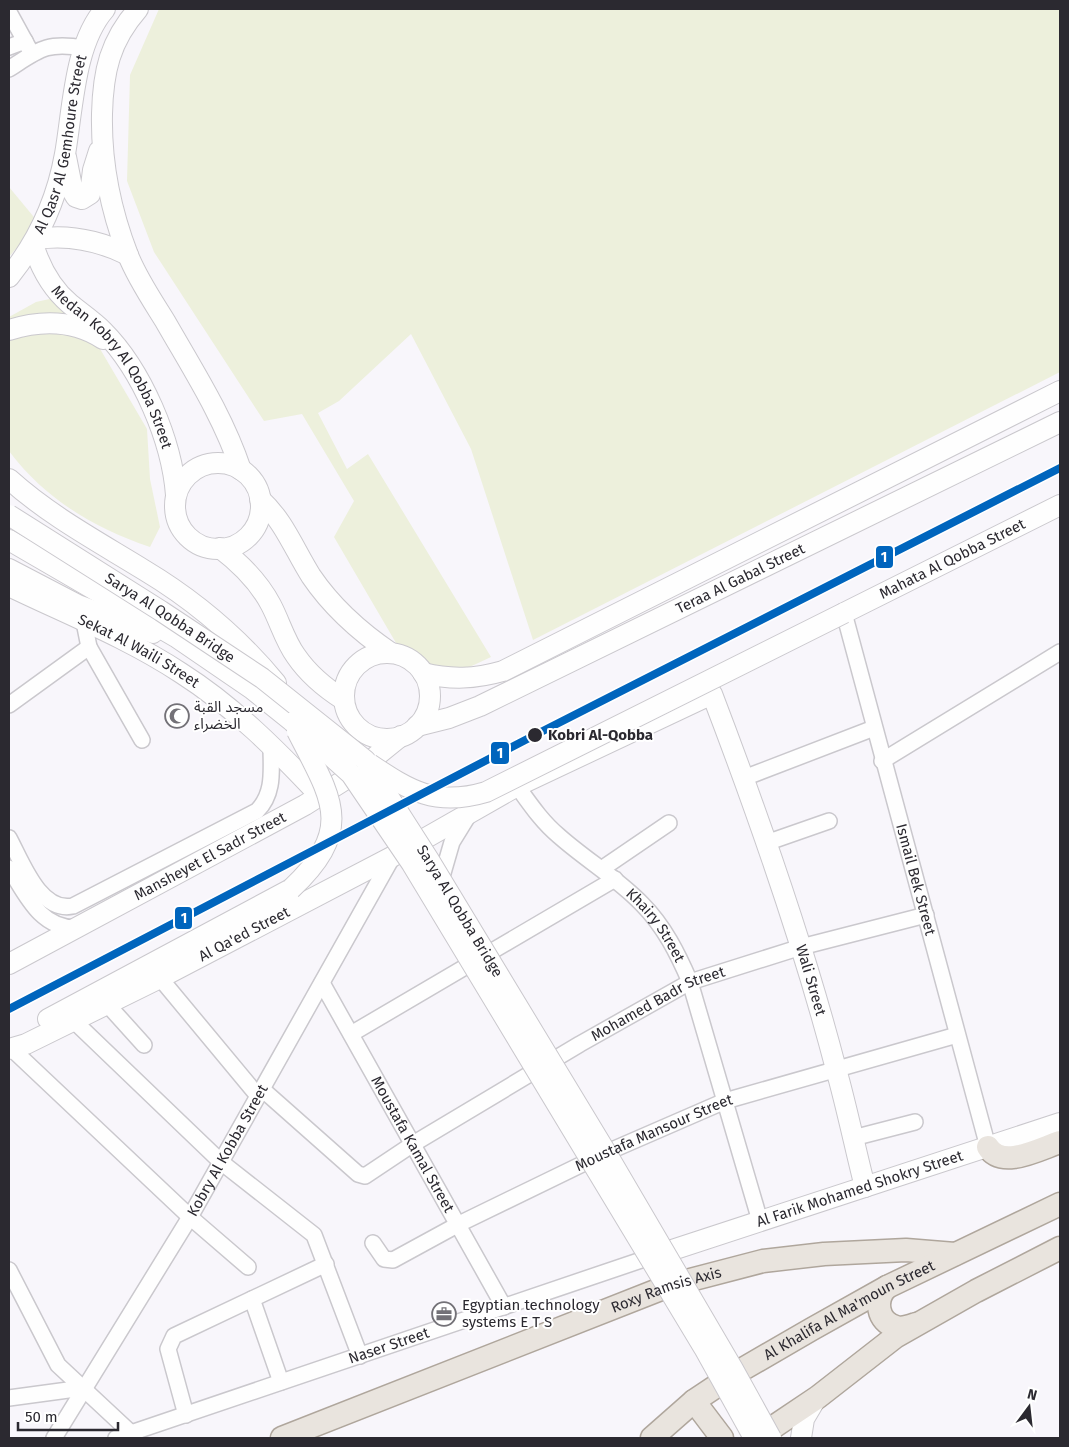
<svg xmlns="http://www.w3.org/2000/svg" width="1069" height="1447" viewBox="0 0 1069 1447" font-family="'Fira Sans','Noto Sans Arabic',sans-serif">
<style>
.green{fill:#edf0dc}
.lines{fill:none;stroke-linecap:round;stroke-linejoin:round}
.street-casing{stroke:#cac8cd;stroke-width:18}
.secondary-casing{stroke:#cac8cd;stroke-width:22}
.primary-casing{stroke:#afa69c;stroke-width:25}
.street{stroke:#fefefe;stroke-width:15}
.secondary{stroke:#fefefe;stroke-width:20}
.primary{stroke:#e9e4de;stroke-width:22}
.secondary-bridge-casing{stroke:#cac8cd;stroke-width:22;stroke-linecap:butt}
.secondary-bridge{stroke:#fefefe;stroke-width:20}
.metro-1-casing{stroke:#fff;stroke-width:11}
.metro-1{stroke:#0065bd;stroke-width:8}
.stop-dot{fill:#2b2930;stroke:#fff;stroke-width:2}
.labels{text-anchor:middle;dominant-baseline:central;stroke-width:4;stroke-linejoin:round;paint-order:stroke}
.street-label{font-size:15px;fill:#2b2930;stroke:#fff}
.poi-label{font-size:15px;fill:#2b2930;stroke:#fff;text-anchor:start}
.stop-label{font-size:15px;font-weight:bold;fill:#2b2930;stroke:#fff;text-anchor:start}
.line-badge{stroke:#fff;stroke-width:2}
.badge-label{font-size:14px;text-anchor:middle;font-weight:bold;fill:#fff}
</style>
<rect width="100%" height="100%" fill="#f8f6fb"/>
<g class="green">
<path d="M159 9H1060V372L533 640 471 449 411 334 339 401 318 413 347 469 368 454 491 657 444 679 406 660 334 537 354 501 302 414 264 421 154 252 127 181 130 75Z"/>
<path d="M9 187 38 222 9 257Z"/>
<path d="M54 298 79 313 147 429 150 479 160 527 150 547C94 528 45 499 9 451V317L36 302Z"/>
</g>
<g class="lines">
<g class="street-casing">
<g id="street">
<path d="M9 12 32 54"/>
<path d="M9 47 25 41"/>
<path d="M9 69C40 49 46 42 84 48"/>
<path id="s1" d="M844 613 988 1147"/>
<path d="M84 622 89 647 142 740"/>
<path d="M9 705 89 647"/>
<path d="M882 761 1060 652"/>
<path d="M744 778 874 728"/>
<path id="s2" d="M517 786C530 804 542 822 559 836 586 860 617 878 642 904 664 926 678 954 690 982L760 1221"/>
<path d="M9 838C22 862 40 913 73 906L257 811C275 793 271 769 271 746"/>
<path d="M766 843 829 821"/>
<path d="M9 868C26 894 39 927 75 928"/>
<path d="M603 868 669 823"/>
<path d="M441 880 452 842 468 816"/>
<path d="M160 978 258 1096"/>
<path id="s3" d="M322 983 504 1307"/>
<path d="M107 1004 144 1045"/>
<path d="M74 1021 221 1162 314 1235 360 1356"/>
<path d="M351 1034 615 879"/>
<path d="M12 1049 190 1217 248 1267"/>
<path id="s4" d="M262 1089 358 1174 365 1176 413 1144 580 1044 690 982 801 947 926 915"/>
<path d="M853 1138 915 1122"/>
<path id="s5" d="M373 1243 384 1259 393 1260 459 1224 603 1154 725 1101 957 1035"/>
<path d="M9 1270 58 1365 131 1433"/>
<path d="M252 1299 281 1382"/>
<path d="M9 1398 83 1388"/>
<path d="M186 1415 168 1349 174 1336 326 1264"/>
<path id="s6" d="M54 1438 190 1217 393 856"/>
<path id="s7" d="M116 1438 659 1254"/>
</g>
</g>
<g class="secondary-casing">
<g id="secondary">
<path d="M138 9C110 41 103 71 102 114 101 161 111 211 128 255 137 278 152 300 165 321 193 370 223 416 241 470"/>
<path d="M66 157 73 192 76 197 82 199 90 194 93 170 99 151"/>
<path d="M36 239C69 234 98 240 128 255"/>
<path id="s8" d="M33 244C40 267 51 288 70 304 81 313 93 321 103 331 142 370 172 441 176 495"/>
<path id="s9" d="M9 277C38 241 57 199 65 154 73 109 74 44 105 9"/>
<path d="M9 330C41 320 74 320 103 339"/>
<circle cx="218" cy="506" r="43"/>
<path d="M9 479C50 516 97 541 144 570 194 600 239 638 276 683"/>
<path d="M260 499C284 521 294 549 311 576 332 607 360 632 391 653"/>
<path d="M9 540 176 637 252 689 293 722"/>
<path d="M220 548C241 564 259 582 271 605 280 622 285 641 296 656 309 675 325 688 344 700"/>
<path d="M9 569 78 605 153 633"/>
<path id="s10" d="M9 586C67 614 128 638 181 673 233 706 278 751 320 796"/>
<path id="s11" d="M844 613 1060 505"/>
<circle cx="387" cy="696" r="43"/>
<path d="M423 673C451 680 475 679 503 671L1060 391"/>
<path id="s12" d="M417 726 449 718 480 706 1060 422"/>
<path id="s13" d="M9 964 305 805 354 774 401 736"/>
<path d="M48 1019 291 889"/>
<path id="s14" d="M9 1049 26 1044 160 978 403 851 517 786 712 694C759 817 803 942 836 1069 847 1108 855 1148 865 1187"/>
<path id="s15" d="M660 1254 1060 1123"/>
<path d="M801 1438 804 1419 817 1397"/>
</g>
</g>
<g class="primary-casing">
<g id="primary">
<path d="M988 1147C1002 1170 1041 1148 1060 1142"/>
<path d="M887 1287C874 1299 877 1322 896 1327 902 1329 910 1326 916 1324"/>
<path d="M694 1401 722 1438"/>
<path id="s16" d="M282 1438 671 1285 763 1261 824 1254 906 1250 955 1254"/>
<path id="s17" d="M652 1438 694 1401 736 1373 812 1329 887 1287 1060 1204"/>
<path d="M757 1438 818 1397 895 1337 976 1291 1060 1248"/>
</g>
</g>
<use href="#street" class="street"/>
<use href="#secondary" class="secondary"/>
<use href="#primary" class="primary"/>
<g class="secondary-bridge-casing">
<g id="secondary-bridge">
<path id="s18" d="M9 515 161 611 262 678 365 760 429 860 604 1149 733 1369 771 1438"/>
<path d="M293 722 351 774 412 864 704 1348 754 1438"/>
<path d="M370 764C410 791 436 807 486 792L844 613"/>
<path d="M291 889C356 828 331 798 297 731"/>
</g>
</g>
<use href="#secondary-bridge" class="secondary-bridge"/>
<g class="metro-1-casing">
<path id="metro-1" d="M9 1009 533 736 1060 468"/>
</g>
<use href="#metro-1" class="metro-1"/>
</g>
<defs>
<g id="mosque-ring" transform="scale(1.25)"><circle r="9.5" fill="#fff" stroke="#737177" stroke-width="1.5"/><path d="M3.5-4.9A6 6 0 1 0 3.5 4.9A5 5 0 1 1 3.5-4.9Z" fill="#737177"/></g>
<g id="office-ring" transform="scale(1.25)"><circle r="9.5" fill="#fff" stroke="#737177" stroke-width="1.5"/><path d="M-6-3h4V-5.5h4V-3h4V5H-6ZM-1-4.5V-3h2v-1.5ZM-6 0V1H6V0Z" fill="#737177"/></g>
</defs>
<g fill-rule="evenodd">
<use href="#mosque-ring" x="177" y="716"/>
<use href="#office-ring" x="444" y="1314"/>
</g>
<circle class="stop-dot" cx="535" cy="735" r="8"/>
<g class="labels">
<g class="street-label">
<text stroke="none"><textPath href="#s9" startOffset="145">Al Qasr Al Gemhoure Street</textPath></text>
<text stroke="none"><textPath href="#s8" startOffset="149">Medan Kobry Al Qobba Street</textPath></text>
<text stroke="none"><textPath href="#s11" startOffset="121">Mahata Al Qobba Street</textPath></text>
<text stroke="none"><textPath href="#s12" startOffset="356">Teraa Al Gabal Street</textPath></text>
<text stroke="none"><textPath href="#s18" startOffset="191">Sarya Al Qobba Bridge</textPath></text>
<text stroke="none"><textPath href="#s10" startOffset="145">Sekat Al Waili Street</textPath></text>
<text stroke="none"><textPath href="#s13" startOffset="228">Mansheyet El Sadr Street</textPath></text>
<text stroke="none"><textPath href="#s1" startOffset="276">Ismail Bek Street</textPath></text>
<text stroke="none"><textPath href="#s18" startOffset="611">Sarya Al Qobba Bridge</textPath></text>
<text stroke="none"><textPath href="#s2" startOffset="198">Khairy Street</textPath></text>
<text stroke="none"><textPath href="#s14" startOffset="262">Al Qa'ed Street</textPath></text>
<text stroke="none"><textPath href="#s14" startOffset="1091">Wali Street</textPath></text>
<text stroke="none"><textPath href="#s4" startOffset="476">Mohamed Badr Street</textPath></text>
<text stroke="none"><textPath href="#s5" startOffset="319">Moustafa Mansour Street</textPath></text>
<text stroke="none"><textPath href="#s3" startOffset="185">Moustafa Kamal Street</textPath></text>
<text stroke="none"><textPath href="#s6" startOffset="336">Kobry Al Kobba Street</textPath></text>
<text stroke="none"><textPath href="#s15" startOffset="210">Al Farik Mohamed Shokry Street</textPath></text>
<text stroke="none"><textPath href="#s16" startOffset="412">Roxy Ramsis Axis</textPath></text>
<text stroke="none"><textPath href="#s17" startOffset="236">Al Khalifa Al Ma'moun Street</textPath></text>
<text stroke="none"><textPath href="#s7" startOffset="288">Naser Street</textPath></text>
</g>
<g class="poi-label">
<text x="194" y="707">مسجد القبة<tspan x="194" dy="17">الخضراء</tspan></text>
<text x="462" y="1305">Egyptian technology<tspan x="462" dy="17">systems E T S</tspan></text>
</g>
<g class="stop-label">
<text x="548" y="735">Kobri Al-Qobba</text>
</g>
</g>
<g class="line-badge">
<rect x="875" y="545" width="19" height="24" rx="5" fill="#0065bd"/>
<rect x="490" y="741" width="20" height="24" rx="5" fill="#0065bd"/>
<rect x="174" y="906" width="19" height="24" rx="5" fill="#0065bd"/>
</g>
<g class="badge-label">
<text x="884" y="562">1</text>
<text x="500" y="758">1</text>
<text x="184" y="923">1</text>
</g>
<rect width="1069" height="1447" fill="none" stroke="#2b2930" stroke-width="20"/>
<g transform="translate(1029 1407) rotate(15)" stroke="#ffffff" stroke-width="4" paint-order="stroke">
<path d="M0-4L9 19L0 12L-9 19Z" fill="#2b2930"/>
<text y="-8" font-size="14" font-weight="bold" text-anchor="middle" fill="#2b2930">N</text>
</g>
<path d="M18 1422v8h100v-8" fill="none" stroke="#2b2930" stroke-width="2.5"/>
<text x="25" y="1422" font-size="15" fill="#2b2930" stroke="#ffffff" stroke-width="4" paint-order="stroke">50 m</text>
</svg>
